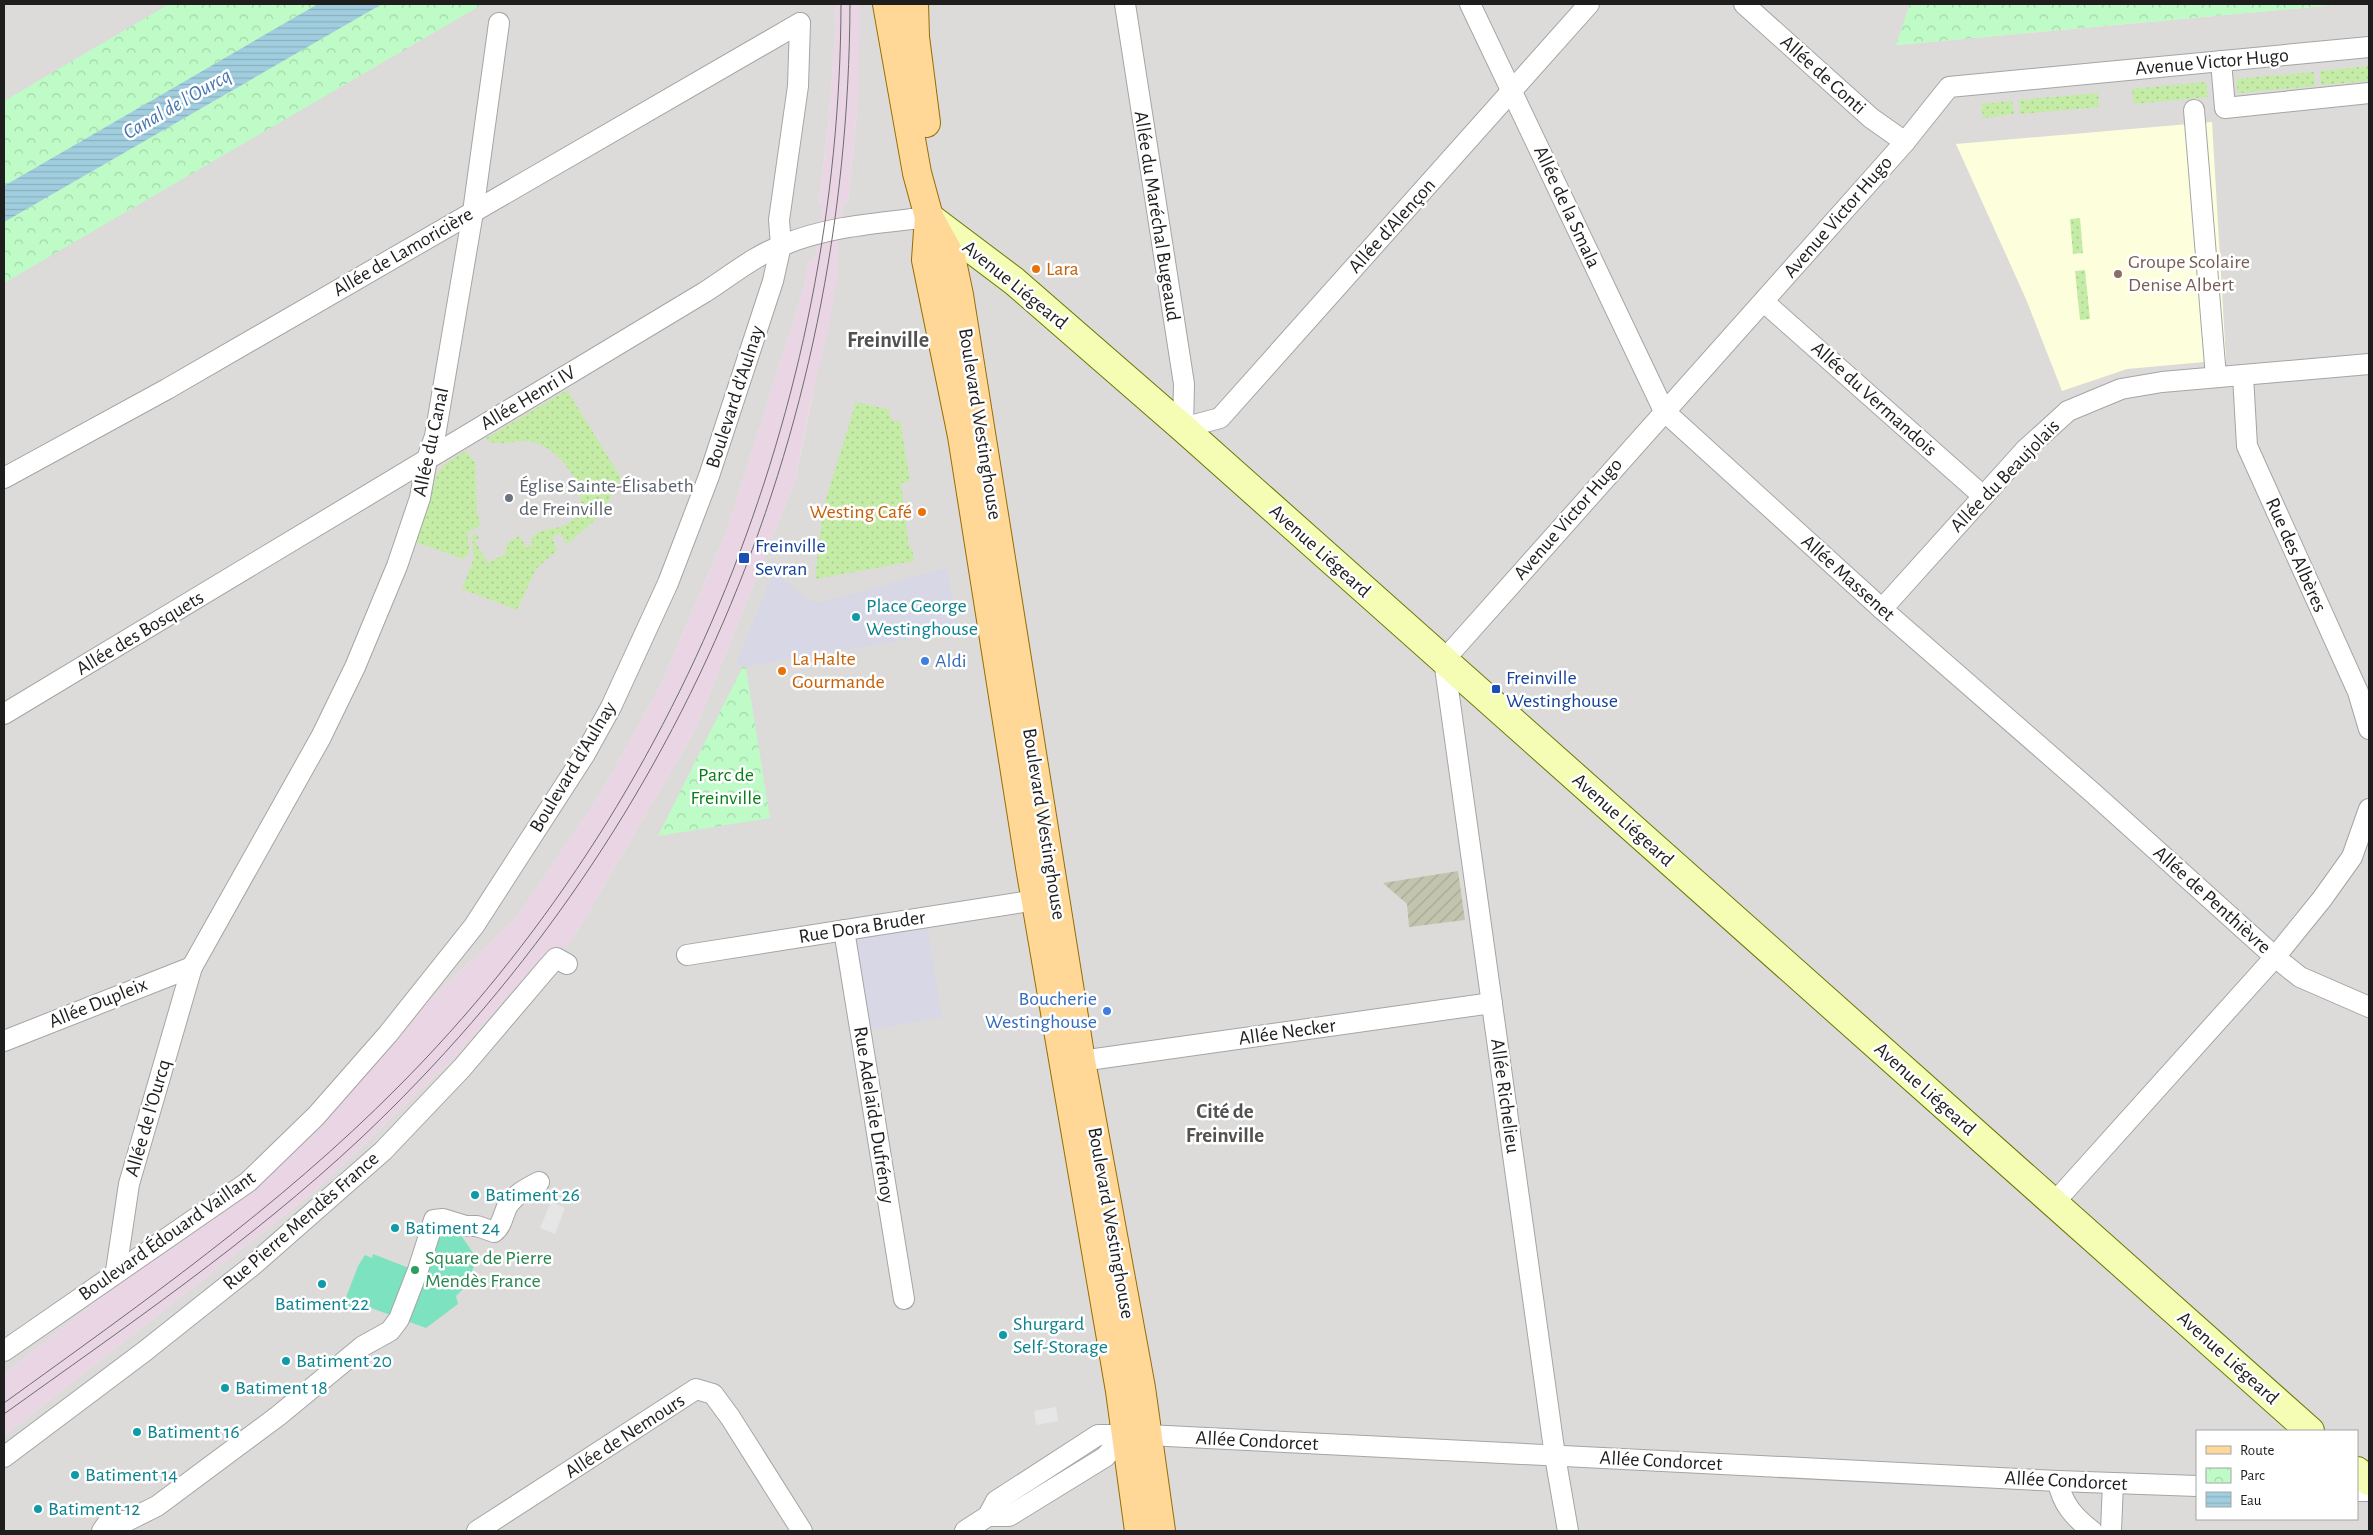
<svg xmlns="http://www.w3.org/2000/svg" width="2373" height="1535" viewBox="0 0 2373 1535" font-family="'Alegreya Sans',sans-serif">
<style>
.residential{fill:#dcdbda;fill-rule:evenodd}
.industrial{fill:#e9d5e4}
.education{fill:#fdffdc}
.construction{fill:url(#construction-furrows)}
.park{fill:url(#park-crowns)}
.garden{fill:url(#garden-dots)}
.pitch{fill:#7de2c0}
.parking{fill:#e6e6e6}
.plaza{fill:#d8d7e5}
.water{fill:url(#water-rules)}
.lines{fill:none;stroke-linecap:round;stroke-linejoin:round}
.street-casing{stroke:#a5a5a5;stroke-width:22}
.secondary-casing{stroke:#667900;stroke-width:30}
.primary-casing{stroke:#976d00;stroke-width:30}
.street{stroke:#fff;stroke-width:20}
.secondary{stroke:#f5fcb4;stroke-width:28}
.primary{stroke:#ffd898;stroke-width:28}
.tram{stroke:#6c6c6c;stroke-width:1}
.food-dot{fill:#e8710a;stroke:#fff;stroke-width:2}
.education-dot{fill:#8d6e63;stroke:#fff;stroke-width:2}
.worship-dot{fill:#6b7280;stroke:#fff;stroke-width:2}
.transit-dot{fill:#1a4fb4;stroke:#fff;stroke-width:2}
.culture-dot{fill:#0f9aa8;stroke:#fff;stroke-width:2}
.shop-dot{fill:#3f7fe0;stroke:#fff;stroke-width:2}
.leisure-dot{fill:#2e9e5b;stroke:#fff;stroke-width:2}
.labels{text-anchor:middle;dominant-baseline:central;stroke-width:5;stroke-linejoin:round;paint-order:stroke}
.street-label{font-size:20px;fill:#1e1e1e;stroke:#fff}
.education-label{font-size:20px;fill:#785e54;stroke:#fff;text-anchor:start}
.food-label{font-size:20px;fill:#c56008;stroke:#fff;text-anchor:start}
.worship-label{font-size:20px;fill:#5b616d;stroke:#fff;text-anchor:start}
.transit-label{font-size:20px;fill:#164399;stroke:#fff;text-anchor:start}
.culture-label{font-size:20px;fill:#0d838f;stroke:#fff;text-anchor:start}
.shop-label{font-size:20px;fill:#366cbe;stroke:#fff;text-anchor:start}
.park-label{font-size:20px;fill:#078017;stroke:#fff}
.leisure-label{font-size:20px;fill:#27864d;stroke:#fff;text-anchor:start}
.water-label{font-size:21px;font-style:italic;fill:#4676b1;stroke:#fff}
.neighbourhood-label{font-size:21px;font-weight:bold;fill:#515151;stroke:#fff}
.quarter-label{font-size:22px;font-weight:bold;fill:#515151;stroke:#fff}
</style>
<defs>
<pattern id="construction-furrows" width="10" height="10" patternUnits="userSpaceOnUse" patternTransform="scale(1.25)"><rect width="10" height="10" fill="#c3c4ae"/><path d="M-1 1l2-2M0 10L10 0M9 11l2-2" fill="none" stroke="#a7a895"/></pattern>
<pattern id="park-crowns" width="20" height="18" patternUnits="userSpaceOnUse" patternTransform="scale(1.25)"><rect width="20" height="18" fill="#befbc6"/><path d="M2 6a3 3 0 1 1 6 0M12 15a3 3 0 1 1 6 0" fill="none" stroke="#a3d7aa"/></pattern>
<pattern id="garden-dots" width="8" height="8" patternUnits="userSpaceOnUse" patternTransform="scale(1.25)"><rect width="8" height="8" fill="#c5eca6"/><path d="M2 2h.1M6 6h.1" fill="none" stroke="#a9ca8e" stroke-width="1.8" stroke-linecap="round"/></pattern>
<pattern id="water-rules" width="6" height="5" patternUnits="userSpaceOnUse" patternTransform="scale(1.25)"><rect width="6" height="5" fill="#a1cedf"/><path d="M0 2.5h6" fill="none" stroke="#8ab0bf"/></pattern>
</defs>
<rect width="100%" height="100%" fill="#efece3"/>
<g class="residential">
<path d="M4 4H835L836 27 828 127 819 205H823L815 260 809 261 804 288 726 533 660 687 601 793 518 916 207 1214 4 1374Z"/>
<path d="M859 4H1910L1897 45 2346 4H2369V1531H4V1436L315 1191 456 1056 545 952 569 945 694 732 795 481 838 269 835 268 843 203 848 202 857 111ZM2197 1431H2357V1519H2197Z"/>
</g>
<path class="industrial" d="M835 4H859L860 23 857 111 848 202 843 203 835 268 838 269 830 320 810 405 795 481 694 732 569 945 545 953 456 1056 315 1191 4 1436V1374L207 1214 518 916 601 793 660 687 726 533 804 288 809 261 815 260 823 205 819 206 828 127 836 27Z"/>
<path class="education" d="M2212 122 2226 360 2127 369 2062 391 2026 299 1956 144Z"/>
<path class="construction" d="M1458 871 1465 920 1409 927 1407 904 1383 883Z"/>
<g class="park">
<path d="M169 4H318L4 186V101Z"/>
<path d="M382 4H483L4 283V222Z"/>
<path d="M1910 4H2346L1896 45Z"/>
<path d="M745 662 770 818 658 836Z"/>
</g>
<g class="garden">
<path d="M2369 66V81L2321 85 2320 71Z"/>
<path d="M2314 72 2315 86 2238 93 2236 79Z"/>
<path d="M2206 82 2208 97 2134 104 2132 89Z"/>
<path d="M2098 93 2099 107 2020 114 2019 100Z"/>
<path d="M2012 101 2014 114 1983 118 1981 104Z"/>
<path d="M2080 218 2083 253 2073 254 2070 219Z"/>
<path d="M2085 270 2090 319 2080 320 2075 271Z"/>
<path d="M567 390 621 478 602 514 567 544 560 533 552 537 557 550 536 569 517 610 462 589 474 558 472 536 476 533 479 538 475 541 488 563 507 553 505 549 508 547 506 544 519 536 527 548 533 544 530 538C534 536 538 532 543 531 551 528 562 528 569 523 601 501 561 448 533 442 516 438 501 449 485 439Z"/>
<path d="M856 402 891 410 888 414 896 423 900 420 910 481 901 483 909 548H912L914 561 815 579 823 509Z"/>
<path d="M466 451 475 462 477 513 481 525 467 533 470 553 463 559 416 542 437 474 446 463Z"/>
</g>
<path class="pitch" d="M427 1210 453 1221C459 1235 469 1245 476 1258 472 1274 468 1285 456 1296L458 1304 426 1328 363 1305 342 1308 358 1266 365 1255 372 1258 373 1254 409 1268 427 1218 424 1217Z"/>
<g class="parking">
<path d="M551 1202 565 1208 555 1234 540 1228Z"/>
<path d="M1056 1407 1058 1421 1036 1425 1034 1411Z"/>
</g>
<g class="plaza">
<path d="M947 568 958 631 743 667 736 663 774 572 808 599 818 603Z"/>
<path d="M927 925 942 1017 868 1030 852 937Z"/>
</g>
<path class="water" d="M318 4H382L4 222V186Z"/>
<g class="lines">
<g class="street-casing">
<g id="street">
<path d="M1125 4 1184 384 1183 428 1220 418 1589 4"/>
<path d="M1470 4 1664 411 1882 609 2093 793 2275 957 2300 977 2369 1007"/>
<path d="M1744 4 1871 118 1905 142"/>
<path d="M2221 61 2225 108 2369 93"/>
<path d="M2194 110 2216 377"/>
<path d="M1764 302 1983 496"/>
<path d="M2243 376 2247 446 2358 692 2369 729"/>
<path d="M4 478 167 389 800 23"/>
<path d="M1882 609 2025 450 2068 411 2121 389 2162 382 2369 364"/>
<path d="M4 714 705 292C730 276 754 256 783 245 828 226 880 223 929 217"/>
<path d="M844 930 904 1299"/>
<path d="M687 955 1036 900"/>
<path d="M4 1041 192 967"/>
<path d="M1081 1061 1492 1003"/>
<path d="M2053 1204 2275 957 2322 899 2352 857 2369 809"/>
<path d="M116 1271 129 1184 192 967 321 737 355 667 397 566 420 498 427 459 435 436 473 212 499 23"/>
<path d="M4 1351 248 1182 316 1116 388 1034 474 926 585 754 611 707 668 583 709 476 773 281 781 245 779 220 798 86 800 23"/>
<path d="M4 1457 145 1351 252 1266 383 1151 462 1068 547 968 556 958 567 964"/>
<path d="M2058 1481C2062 1504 2074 1517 2092 1531"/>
<path d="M2357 1491H2369"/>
<path d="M988 1516H1009L1105 1457 1126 1434"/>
<path d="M102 1531 109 1521H127L157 1506 278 1416 363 1346 390 1331 399 1319 418 1270 434 1220 443 1219 466 1226H477L494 1232C502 1226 503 1215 507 1207 514 1195 527 1188 539 1182"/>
<path d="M477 1531 696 1389 713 1394 730 1417 802 1531"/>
<path d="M965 1531 988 1516 996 1501 1098 1435H1147L2058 1481 2197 1486"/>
<path d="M1568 1531 1555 1456 1444 660 1905 142 1949 87 2369 47"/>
<path d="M2111 1531 2113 1483"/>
</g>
</g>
<g class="secondary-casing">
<g id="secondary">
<path d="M929 217 1014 281 1183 428 2310 1431"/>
<path d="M2357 1471 2369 1481"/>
</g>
</g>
<g class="primary-casing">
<g id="primary">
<path d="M887 4 917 173 929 217 951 257 959 295 1081 1061 1141 1388 1161 1531"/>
<path d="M914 4 915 37 926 123"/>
<path d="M929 216 926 260 962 436 1030 867 1120 1391 1139 1531"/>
</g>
</g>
<use href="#street" class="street"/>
<use href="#secondary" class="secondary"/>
<use href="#primary" class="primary"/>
<g class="tram">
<path d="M4 1403C141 1304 279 1207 398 1087 682 802 840 404 841 4"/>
<path d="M4 1414C125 1327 250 1242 360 1139 677 840 848 439 850 4"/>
</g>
</g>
<g class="food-dot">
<circle cx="1036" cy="269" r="5"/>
<circle cx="922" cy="512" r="5"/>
<circle cx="782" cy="671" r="5"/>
</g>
<circle class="education-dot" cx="2118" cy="274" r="5"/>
<circle class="worship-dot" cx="509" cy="498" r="5"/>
<g class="transit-dot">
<rect x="738" y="552" width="12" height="12" rx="2.5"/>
<rect x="1491" y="684" width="10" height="10" rx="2.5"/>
</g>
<g class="culture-dot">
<circle cx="856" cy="617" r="5"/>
<circle cx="475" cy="1195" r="5"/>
<circle cx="395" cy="1228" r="5"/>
<circle cx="322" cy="1284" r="5"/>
<circle cx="1003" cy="1335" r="5"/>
<circle cx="286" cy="1361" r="5"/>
<circle cx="225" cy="1388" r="5"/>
<circle cx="137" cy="1432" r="5"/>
<circle cx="75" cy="1475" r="5"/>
<circle cx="38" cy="1509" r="5"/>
</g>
<g class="shop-dot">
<circle cx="925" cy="661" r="5"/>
<circle cx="1107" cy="1011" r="5"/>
</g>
<circle class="leisure-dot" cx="415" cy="1270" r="5"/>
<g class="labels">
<g class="street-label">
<text transform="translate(2212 62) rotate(-5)">Avenue Victor Hugo</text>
<text transform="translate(1823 75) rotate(42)">Allée de Conti</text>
<text transform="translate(1567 207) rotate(65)">Allée de la Smala</text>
<text transform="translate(1157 216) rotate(81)">Allée du Maréchal Bugeaud</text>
<text transform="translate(1838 217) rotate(-49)">Avenue Victor Hugo</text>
<text transform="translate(1392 226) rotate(-48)">Allée d'Alençon</text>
<text transform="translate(403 252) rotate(-30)">Allée de Lamoricière</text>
<text transform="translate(1015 285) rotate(39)">Avenue Liégeard</text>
<text transform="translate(735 397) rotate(-72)">Boulevard d'Aulnay</text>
<text transform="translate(528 398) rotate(-31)">Allée Henri IV</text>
<text transform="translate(1874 399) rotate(42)">Allée du Vermandois</text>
<text transform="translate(980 424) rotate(81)">Boulevard Westinghouse</text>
<text transform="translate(431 442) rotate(-78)">Allée du Canal</text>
<text transform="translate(2005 476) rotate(-46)">Allée du Beaujolais</text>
<text transform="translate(1568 519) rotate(-49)">Avenue Victor Hugo</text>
<text transform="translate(1320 551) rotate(42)">Avenue Liégeard</text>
<text transform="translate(2296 555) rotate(66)">Rue des Albères</text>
<text transform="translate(1848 578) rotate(42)">Allée Massenet</text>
<text transform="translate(140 633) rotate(-31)">Allée des Bosquets</text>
<text transform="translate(573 767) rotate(-59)">Boulevard d'Aulnay</text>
<text transform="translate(1623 820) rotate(42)">Avenue Liégeard</text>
<text transform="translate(1044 824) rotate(81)">Boulevard Westinghouse</text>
<text transform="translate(2212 900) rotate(42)">Allée de Penthièvre</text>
<text transform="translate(862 927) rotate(-9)">Rue Dora Bruder</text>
<text transform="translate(98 1003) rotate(-22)">Allée Dupleix</text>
<text transform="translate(1287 1032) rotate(-8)">Allée Necker</text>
<text transform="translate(1925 1089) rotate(42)">Avenue Liégeard</text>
<text transform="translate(1505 1096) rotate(82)">Allée Richelieu</text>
<text transform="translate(874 1115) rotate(81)">Rue Adelaïde Dufrénoy</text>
<text transform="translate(148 1118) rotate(-74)">Allée de l'Ourcq</text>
<text transform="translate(301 1221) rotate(-41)">Rue Pierre Mendès France</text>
<text transform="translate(1111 1223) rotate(80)">Boulevard Westinghouse</text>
<text transform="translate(167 1236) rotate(-35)">Boulevard Édouard Vaillant</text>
<text transform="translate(2228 1358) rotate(42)">Avenue Liégeard</text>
<text transform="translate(625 1436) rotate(-33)">Allée de Nemours</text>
<text transform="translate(1257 1441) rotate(3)">Allée Condorcet</text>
<text transform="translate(1661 1461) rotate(3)">Allée Condorcet</text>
<text transform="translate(2066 1481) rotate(3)">Allée Condorcet</text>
</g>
<g class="education-label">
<text x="2128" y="262">Groupe Scolaire<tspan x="2128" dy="23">Denise Albert</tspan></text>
</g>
<g class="food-label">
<text x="1046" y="269">Lara</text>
<text x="912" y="512" text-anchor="end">Westing Café</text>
<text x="792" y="659">La Halte<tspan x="792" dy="23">Gourmande</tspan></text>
</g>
<g class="worship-label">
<text x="519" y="486">Église Sainte-Élisabeth<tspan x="519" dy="23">de Freinville</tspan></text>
</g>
<g class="transit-label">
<text x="755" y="546">Freinville<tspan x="755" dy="23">Sevran</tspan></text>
<text x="1506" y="678">Freinville<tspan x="1506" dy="23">Westinghouse</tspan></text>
</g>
<g class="culture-label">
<text x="866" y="606">Place George<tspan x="866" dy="23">Westinghouse</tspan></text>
<text x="485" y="1195">Batiment 26</text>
<text x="405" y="1228">Batiment 24</text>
<text x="322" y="1304" text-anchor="middle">Batiment 22</text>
<text x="1013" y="1324">Shurgard<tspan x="1013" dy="23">Self-Storage</tspan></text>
<text x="296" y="1361">Batiment 20</text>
<text x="235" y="1388">Batiment 18</text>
<text x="147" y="1432">Batiment 16</text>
<text x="85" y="1475">Batiment 14</text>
<text x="48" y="1509">Batiment 12</text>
</g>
<g class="shop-label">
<text x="935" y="661">Aldi</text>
<text x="1097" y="999" text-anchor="end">Boucherie<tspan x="1097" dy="23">Westinghouse</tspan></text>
</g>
<g class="park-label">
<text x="726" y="775">Parc de<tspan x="726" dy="23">Freinville</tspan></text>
</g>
<g class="leisure-label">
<text x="425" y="1258">Square de Pierre<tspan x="425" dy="23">Mendès France</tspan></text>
</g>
<g class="water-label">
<text transform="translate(177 104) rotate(-30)">Canal de l'Ourcq</text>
</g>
<g class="neighbourhood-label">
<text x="1225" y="1111">Cité de<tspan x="1225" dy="24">Freinville</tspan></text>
</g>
<g class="quarter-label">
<text x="888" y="340">Freinville</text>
</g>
</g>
<rect width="2373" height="1535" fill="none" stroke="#1e1e1e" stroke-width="10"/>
<rect x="2196" y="1430" width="162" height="90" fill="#ffffff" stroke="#a5a5a5"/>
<rect x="2206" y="1446" width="25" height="8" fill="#ffd898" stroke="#a5a5a5"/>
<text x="2240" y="1455" font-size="15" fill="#1e1e1e">Route</text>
<rect x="2206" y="1468" width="25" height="15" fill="url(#park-crowns)" stroke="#a5a5a5"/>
<text x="2240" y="1480" font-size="15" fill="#1e1e1e">Parc</text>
<rect x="2206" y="1492" width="25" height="15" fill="url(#water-rules)" stroke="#a5a5a5"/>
<text x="2240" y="1505" font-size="15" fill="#1e1e1e">Eau</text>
</svg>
